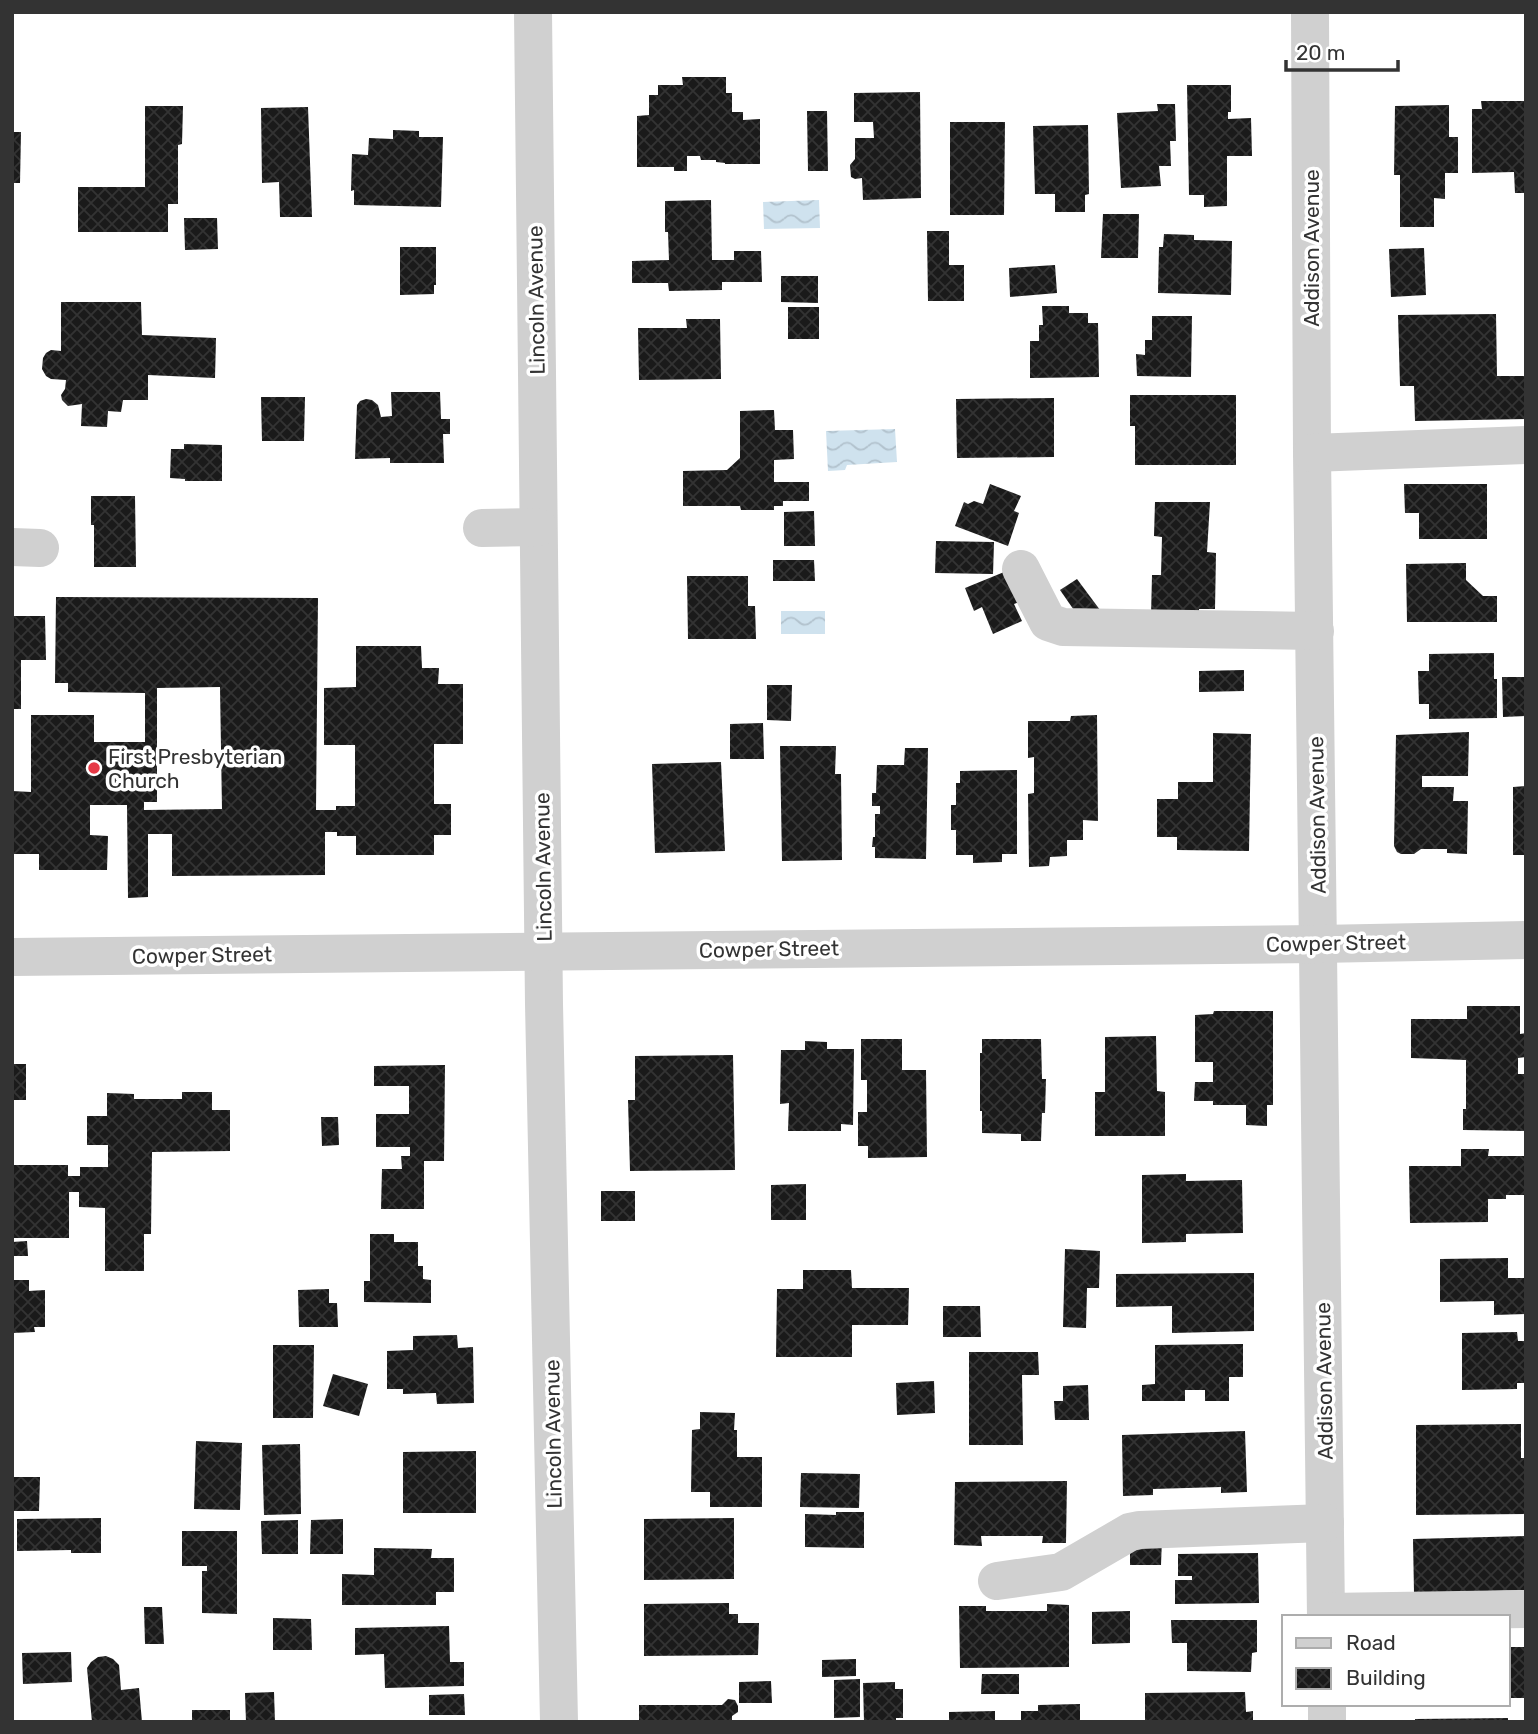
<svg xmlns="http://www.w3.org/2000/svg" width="1538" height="1734" viewBox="0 0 1538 1734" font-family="Rubik,sans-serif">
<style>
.water{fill:url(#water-waves)}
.building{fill:url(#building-cross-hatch);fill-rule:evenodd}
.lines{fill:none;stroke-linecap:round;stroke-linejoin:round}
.minor{stroke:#d0d0d0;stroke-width:38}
.poi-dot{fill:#e63946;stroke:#fff;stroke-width:2.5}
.labels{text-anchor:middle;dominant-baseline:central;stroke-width:7;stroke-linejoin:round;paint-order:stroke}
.street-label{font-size:21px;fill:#333;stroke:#fff}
.poi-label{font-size:21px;fill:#333;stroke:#fff;text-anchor:start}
</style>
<defs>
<pattern id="water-waves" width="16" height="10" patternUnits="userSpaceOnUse" patternTransform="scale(1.75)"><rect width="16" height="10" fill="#cfe2ee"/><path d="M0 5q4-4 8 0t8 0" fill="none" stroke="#b2c2cd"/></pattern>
<pattern id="building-cross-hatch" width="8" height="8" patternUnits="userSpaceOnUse" patternTransform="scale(1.75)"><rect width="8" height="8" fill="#1a1a1a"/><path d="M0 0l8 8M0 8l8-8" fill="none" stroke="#333"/></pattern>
</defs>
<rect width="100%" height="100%" fill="#fff"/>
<g class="water">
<path d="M819 200 820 228 764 229 763 202Z"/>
<path d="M895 429 897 462 847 465 845 470 828 471 826 431Z"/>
<rect x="781" y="611" width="44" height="23"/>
</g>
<g class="building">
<path d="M682 77H726V93H732V112H743V120L760 119V164H725V163L716 162V160H701L700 156H687V171H674V167H637V116L649 115V95H658V85H683Z"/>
<path d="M1187 85H1231V112H1228V119L1251 118 1252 156H1227V206L1204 207V195H1189Z"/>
<path d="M920 92 921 198 863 200 862 178 855 179 851 177 850 165 855 159V138H874L873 122H854V93Z"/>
<path d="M1481 101H1526V193H1515L1514 172 1472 173V109H1482Z"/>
<path d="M1157 104H1175L1176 141H1170L1171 166H1159L1161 186 1121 188 1117 113 1158 111Z"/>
<path d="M1449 105V137H1458V173H1445V199L1434 198V227H1400V175H1394L1395 106Z"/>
<path d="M145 106H183L182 144 178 145V204H168V232H78V187H145Z"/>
<path d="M308 107 312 217H280L279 182 262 183 261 108Z"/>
<path d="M807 111H827L828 171H808Z"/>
<path d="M950 122H1005L1004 215H950Z"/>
<path d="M1088 125 1089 194 1085 195V212H1055V194H1035L1033 126Z"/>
<path d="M393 130 419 131V137H443L441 207 354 205V190L351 191 352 154 368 155 369 138 393 139Z"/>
<path d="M12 132H21L20 183H12Z"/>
<path d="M711 200 712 260H734V251H761L762 282H722V290L669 291 668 283H632V261L669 260 668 232H665V201Z"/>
<path d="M1103 214H1139L1138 258H1101Z"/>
<path d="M184 218H217L218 249 185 250Z"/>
<path d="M927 231H949V265H964V301H928Z"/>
<path d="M1164 234 1194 235V240L1232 241 1231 295 1158 293 1159 247H1163Z"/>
<path d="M400 247H436V285H434V294L400 295Z"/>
<path d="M1424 248 1426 295 1391 297 1389 249Z"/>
<path d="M1055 265 1057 293 1010 297 1009 268Z"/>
<path d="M781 276H818V303L781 302Z"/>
<path d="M61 302H141L142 335 216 338 215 378 148 375V400H123L121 412 108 411 107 427 81 426 82 404 68 406 62 400 61 395 65 389 66 380 51 379 46 376 42 369 43 358 46 353 51 350 61 351Z"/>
<path d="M1042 306H1069V313H1088V323H1098L1099 377 1030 378V341H1039V325H1043Z"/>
<rect x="788" y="307" width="31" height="32"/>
<path d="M1496 314 1497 376H1526V419L1415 421 1414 386H1400L1398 315Z"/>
<path d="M1152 316H1192L1191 377 1137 376 1136 354 1145 355V340H1152Z"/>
<path d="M686 319H720L721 379 639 380 638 328H687Z"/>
<path d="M391 392H440L441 419H450V434H443L444 463H390V458L355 459 357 405 360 401 366 399 372 400 378 405 381 417 392 416Z"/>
<path d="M1130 395H1236V465H1135V426H1130Z"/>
<path d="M261 397H305L304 441H262Z"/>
<path d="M1054 398V457L957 458 956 399Z"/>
<path d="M774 410 775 430H793L794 459 774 460V482H809V501H783V506H774V510H741L740 506H683V471L727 470 740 458V411Z"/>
<path d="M184 444 222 445V481H185V479L170 478 171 449H184Z"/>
<path d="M990 484 1021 496 1014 511 1019 513 1008 546 955 526 964 502 968 504 974 501 983 504Z"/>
<path d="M1404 484H1487V539H1419V513H1405Z"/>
<path d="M91 496H135L136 567H94V525H91Z"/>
<path d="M1155 502H1210L1207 552 1216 553 1215 609H1199V616H1151L1152 575H1161L1162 537 1154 536Z"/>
<path d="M814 511 815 546H784V512Z"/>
<path d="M936 541 994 542 993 574 935 573Z"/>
<path d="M773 560H814L815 581H773Z"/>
<path d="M1466 563V580L1483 596H1497V622H1407L1406 564Z"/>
<path d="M1009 570 1022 601 1014 604 1022 621 993 634 982 607 974 611 965 588Z"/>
<path d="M687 576H748V606H755L756 639H688Z"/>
<path d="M1077 579 1103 614 1085 626 1060 590Z"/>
<path d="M56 597 318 598 316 810H336V806H355V745H324V688L356 687V646H421L422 668H439L438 684H463V744H434V804H451V835H434V855H356V836H337V832H325V875L172 876V834H148V897L128 898 127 805H90V835L108 836 107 870H39V854H12V791L31 792V715H94V742H145V693L68 692V683H55ZM220 687 222 809 144 810V802H157V688Z"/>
<path d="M12 616H45L46 660H21V709H12Z"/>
<path d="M1494 653V679H1497V718L1429 719V704H1419L1418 671H1429V654Z"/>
<path d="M1244 670V691L1199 692V671Z"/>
<path d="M1502 677H1526V716L1503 717Z"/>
<path d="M767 685H792L791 721 767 720Z"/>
<path d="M1097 715 1098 821 1083 820V840H1067V856L1050 857 1049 866 1029 867 1028 794 1034 793V757L1028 758V721H1070L1071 716Z"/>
<path d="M763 723 764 759H730V724Z"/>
<path d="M1469 732 1468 776H1422V787H1454L1453 801H1468L1467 854 1447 853V849H1421L1414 854H1401L1397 852 1394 846 1396 735Z"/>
<path d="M1213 733 1251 734 1249 851 1177 850V837H1157V799H1178V782H1213Z"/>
<path d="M780 746H836L835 774H841L842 860 782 861Z"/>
<path d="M905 748H928L926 859 875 858V847H872L873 837H875V814H880V806H872V793H876L877 765H904Z"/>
<path d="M721 762 725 851 655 853 652 764Z"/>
<path d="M1017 770V854H1002V862L973 863V855H956V830H951V805H956V783H960V771Z"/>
<path d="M1526 786V855H1513V787Z"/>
<path d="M1467 1006H1520V1034L1526 1033V1057L1518 1058V1074H1526V1131L1463 1130V1109H1466V1060L1411 1058V1019H1467Z"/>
<path d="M1214 1011H1273V1105H1267V1126L1246 1125V1105H1213V1101H1194L1195 1082H1213V1062H1195V1015L1213 1014Z"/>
<path d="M1156 1036 1157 1091 1165 1092V1136H1095V1092H1105V1037Z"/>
<path d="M861 1039H902V1070H926L927 1157 868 1158V1146H858V1112H867V1080H861Z"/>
<path d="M982 1039H1041L1042 1079H1046L1045 1113H1042L1041 1141H1021V1134L982 1133V1111H980V1053H982Z"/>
<path d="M805 1041 827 1042V1049H854L853 1125 841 1124V1131H788L789 1103 780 1104 781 1050H805Z"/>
<path d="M733 1055 735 1170 630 1171 628 1100H635V1056Z"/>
<rect x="12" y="1064" width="14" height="36"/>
<path d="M445 1065 444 1161H424V1209H381L382 1169H402L401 1156H410V1147H376V1114H409V1086H374V1066Z"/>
<path d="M182 1092H212V1110H230V1151L152 1152 151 1234H144V1271H105V1208L79 1207V1192H69V1238H12V1165H68V1176H80V1167H108V1145H87V1116H107V1093L134 1094V1099H182Z"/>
<path d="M321 1117H338L339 1145 322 1146Z"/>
<path d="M1461 1149H1489L1488 1156H1525L1526 1195H1506V1199H1488V1222L1410 1223 1409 1166H1461Z"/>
<path d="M1186 1174V1181L1242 1180 1243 1233 1186 1234V1242L1142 1243V1175Z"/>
<path d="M806 1184V1220H771V1185Z"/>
<rect x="601" y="1191" width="34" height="30"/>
<path d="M370 1234H394V1242H418V1266H423V1279L431 1280V1303L364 1302V1281H370Z"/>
<path d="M27 1241 28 1256H12V1242Z"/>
<path d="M1065 1249 1100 1251 1099 1288H1087L1086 1328 1063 1327Z"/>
<path d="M1508 1258V1278H1526V1314L1494 1315V1301L1440 1302V1259Z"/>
<path d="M803 1270H851L852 1288H909L908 1325H852V1357H776L777 1289H803Z"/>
<path d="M1254 1273V1331L1172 1333V1306L1116 1307V1274Z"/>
<path d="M12 1280H29V1291L45 1290V1327H34L35 1332 12 1333Z"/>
<path d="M329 1289V1303H337L338 1327H299L298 1290Z"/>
<path d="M943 1306H980L981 1337H943Z"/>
<path d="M1517 1332 1518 1341H1526V1383H1517V1389L1462 1390V1333Z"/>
<path d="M457 1335 458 1348 473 1347 474 1403 437 1404 436 1393 403 1394V1389H387V1351L413 1350V1336Z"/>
<path d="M1243 1344V1377H1229V1401H1205V1390H1185V1401H1142V1385L1155 1384V1345Z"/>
<path d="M273 1345H314L313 1418H273Z"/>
<path d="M969 1352H1038L1039 1375H1022L1023 1445H969Z"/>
<path d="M333 1374 368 1384 359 1416 323 1406Z"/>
<path d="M934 1381 935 1413 897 1415 896 1383Z"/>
<path d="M1088 1385 1089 1420H1055L1054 1401H1063V1386Z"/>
<path d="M700 1412 735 1413 734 1430H737V1457H762V1507H710V1492H691L692 1430 700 1429Z"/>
<path d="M1521 1424V1458H1526V1514L1416 1515V1425Z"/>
<path d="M1245 1431 1247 1492 1221 1493V1487L1153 1489V1495L1123 1496 1122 1435Z"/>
<path d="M196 1441 242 1443 240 1510 194 1509Z"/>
<path d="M300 1444 301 1514 264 1515 262 1445Z"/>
<path d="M476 1451V1513H403V1452Z"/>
<path d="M801 1473 860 1474 859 1508 800 1507Z"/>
<path d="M12 1477H40L39 1511H12Z"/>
<path d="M1067 1481 1066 1543H1042L1043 1536H981L982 1546 954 1545 955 1482Z"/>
<path d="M836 1512H864V1548L805 1547V1514L836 1515Z"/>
<path d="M101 1518V1553H71V1550L17 1551V1519Z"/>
<path d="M734 1518V1579L644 1580V1519Z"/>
<path d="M343 1519V1554H310L311 1520Z"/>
<path d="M298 1520V1554H262L261 1521Z"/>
<path d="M182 1531H237V1614L202 1613V1571H207V1566H182Z"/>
<path d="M1526 1536V1590L1414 1593 1413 1539Z"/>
<path d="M1130 1539H1162L1161 1565H1130Z"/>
<path d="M374 1548 432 1549 431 1558H454V1592H436V1605H342V1574L374 1575Z"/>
<path d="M1258 1553 1259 1603 1175 1604V1580H1192V1576H1178V1554Z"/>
<path d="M729 1603V1614H738V1623H759L758 1655 644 1656V1604Z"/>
<path d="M1047 1604 1069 1605V1667L960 1668 959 1606H986V1611H1047Z"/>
<path d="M144 1607H162L164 1644H145Z"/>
<path d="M1130 1611V1643L1092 1644V1612Z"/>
<path d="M273 1618 311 1619 312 1650H273Z"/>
<path d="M1171 1620H1257V1652L1252 1653 1251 1672 1187 1671V1643H1172Z"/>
<path d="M449 1626 450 1662H464V1686L385 1688 384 1654 355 1655V1628Z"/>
<rect x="1508" y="1647" width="18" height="51"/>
<path d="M71 1652 72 1682 23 1684 22 1653Z"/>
<path d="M106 1656 113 1659 119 1665 121 1690 139 1688 142 1722H92L87 1668 91 1662 98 1657Z"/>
<path d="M856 1659V1676L822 1677V1660Z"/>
<path d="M982 1674H1019V1694H981Z"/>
<path d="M860 1679V1717L834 1718V1680Z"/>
<path d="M771 1681 772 1703H739V1682Z"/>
<path d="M895 1682V1689H903V1718H896V1722H864L863 1683Z"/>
<path d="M274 1692 275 1722H246L245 1693Z"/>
<path d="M1245 1692 1246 1712 1253 1711V1722H1145V1693Z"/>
<path d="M464 1694 465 1715H429V1695Z"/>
<path d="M728 1699 735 1700 738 1706V1712L732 1716V1722H639V1705H722Z"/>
<path d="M1080 1704V1722H1021V1711H1038V1705Z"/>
<rect x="192" y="1710" width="38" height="12"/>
<path d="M995 1711V1722H949V1712Z"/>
<path d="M1508 1718V1722H1415V1719Z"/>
</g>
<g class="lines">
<g class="minor">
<path d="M533 12 544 1004 559 1722"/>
<path d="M1310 12 1312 453 1326 1617"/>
<path d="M1312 453 1526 445"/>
<path d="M482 528 538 527"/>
<path d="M12 547 40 548"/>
<path d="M1021 569 1048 622 1063 627 1315 631"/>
<path d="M12 957 1318 944 1526 940"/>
<path d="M997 1581 1061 1572 1130 1532 1140 1530 1325 1523"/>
<path d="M1326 1612 1526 1609"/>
<path d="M1327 1704V1722"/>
</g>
</g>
<circle class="poi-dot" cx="94" cy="768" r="7"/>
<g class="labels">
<g class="street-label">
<text transform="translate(1311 248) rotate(-90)">Addison Avenue</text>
<text transform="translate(536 300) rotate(-91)">Lincoln Avenue</text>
<text transform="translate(1317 815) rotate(-91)">Addison Avenue</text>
<text transform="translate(543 867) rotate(-91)">Lincoln Avenue</text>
<text transform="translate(1336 943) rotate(-1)">Cowper Street</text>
<text transform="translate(769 949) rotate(-1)">Cowper Street</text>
<text transform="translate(202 955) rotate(-1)">Cowper Street</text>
<text transform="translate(1324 1381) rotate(-91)">Addison Avenue</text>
<text transform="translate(553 1434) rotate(-91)">Lincoln Avenue</text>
</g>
<g class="poi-label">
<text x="108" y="756">First Presbyterian<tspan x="108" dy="24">Church</tspan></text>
</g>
</g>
<rect width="1538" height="1734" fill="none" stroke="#333333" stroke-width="28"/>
<rect x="1282" y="1615" width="228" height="91" fill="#ffffff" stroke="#adadad" stroke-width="2"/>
<rect x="1296" y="1638" width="35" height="10" fill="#d0d0d0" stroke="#adadad" stroke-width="2"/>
<text x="1346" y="1650" font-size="21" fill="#333333">Road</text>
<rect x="1296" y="1668" width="35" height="21" fill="url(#building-cross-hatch)" stroke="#adadad" stroke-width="2"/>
<text x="1346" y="1685" font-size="21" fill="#333333">Building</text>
<path d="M1286 60v10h112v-10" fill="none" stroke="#333333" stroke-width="3.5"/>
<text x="1296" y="60" font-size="21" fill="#333333" stroke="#ffffff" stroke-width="5" paint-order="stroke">20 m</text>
</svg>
